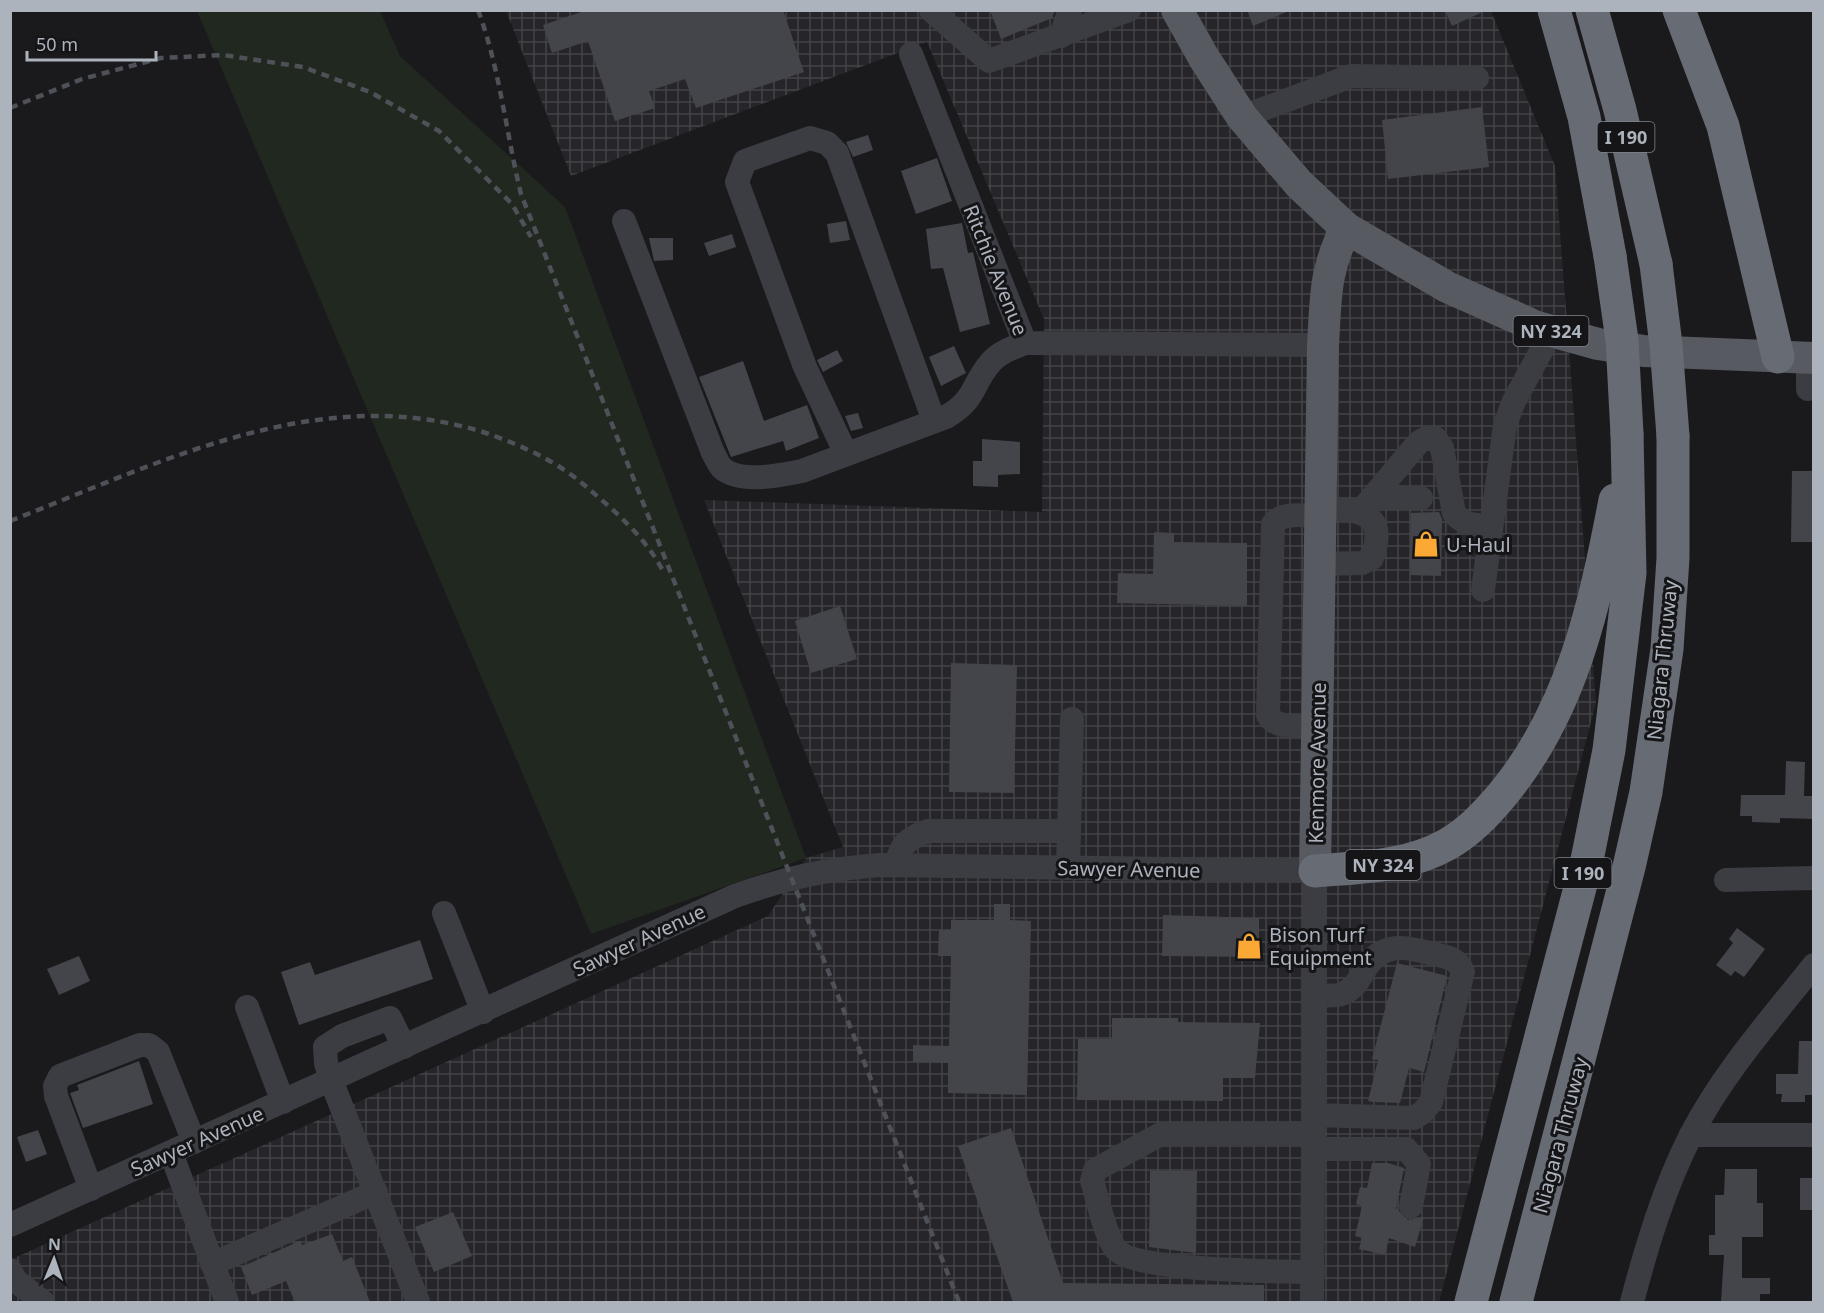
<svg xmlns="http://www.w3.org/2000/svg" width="1824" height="1313" viewBox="0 0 1824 1313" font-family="'Noto Sans',sans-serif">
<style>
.industrial{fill:url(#industrial-grid)}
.grass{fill:#202820}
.building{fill:#44454a}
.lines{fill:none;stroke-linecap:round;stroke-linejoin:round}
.minor{stroke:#3b3d42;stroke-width:24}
.major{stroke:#575a61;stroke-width:32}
.highway{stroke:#676b73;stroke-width:33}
.rail{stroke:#4e5157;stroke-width:4.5;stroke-dasharray:8 6;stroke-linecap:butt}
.highway-bridge{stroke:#676b73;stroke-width:33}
.labels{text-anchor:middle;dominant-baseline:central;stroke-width:6;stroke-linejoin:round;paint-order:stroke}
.shield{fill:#151518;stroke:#7f848c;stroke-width:1.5}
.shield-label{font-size:18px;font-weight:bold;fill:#acb3bd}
.street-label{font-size:20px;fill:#acb3bd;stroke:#151518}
.poi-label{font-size:20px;fill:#acb3bd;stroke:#151518;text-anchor:start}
</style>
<defs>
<pattern id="industrial-grid" width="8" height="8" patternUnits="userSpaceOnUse" patternTransform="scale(1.5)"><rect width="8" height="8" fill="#26262a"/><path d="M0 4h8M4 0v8" fill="none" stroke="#434347"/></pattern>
</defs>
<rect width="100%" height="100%" fill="#1a1a1d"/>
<path class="industrial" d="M506 11H1491L1555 166 1596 703 1439 1302H11L10 1260 768 916 806 858 843 847 704 500 1042 512 1044 319 927 42 571 176Z"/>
<path class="grass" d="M197 11H380L400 56 565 207 806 858 591 934Z"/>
<g class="building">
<path d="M587 10H783L804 72 696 108 685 79 649 91 655 108 615 121 588 41 552 53 543 25Z"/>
<path d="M990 10H1055L1052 18 1001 39Z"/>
<path d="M1247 10H1289V11L1253 26Z"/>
<path d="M1445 10H1487L1452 26Z"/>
<path d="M1482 107 1489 167 1388 179 1382 120Z"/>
<path d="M868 135 873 150 853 157 846 142Z"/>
<path d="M937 158 952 201 916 214 901 171Z"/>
<path d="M846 221 850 240 830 243 827 224Z"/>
<path d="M962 223 968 253 973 252 990 324 960 332 943 268 931 269 926 229Z"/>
<path d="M732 234 736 247 709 256 704 243Z"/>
<path d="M649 238H673V260L654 261Z"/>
<path d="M954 346 966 373 941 386 929 357Z"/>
<path d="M837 350 843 361 823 372 817 360Z"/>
<path d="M743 361 764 421 807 405 819 438 786 451 783 441 731 457 699 377Z"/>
<path d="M858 413 863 428 851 431 845 416Z"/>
<path d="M982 439 1020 442V474L998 475V487L973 486V461H982Z"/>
<path d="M1792 471H1814V542H1791Z"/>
<path d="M1439 512 1442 519 1441 576 1410 575 1411 513Z"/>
<path d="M1154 532 1174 533V542L1247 543V606L1117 603 1118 573 1153 574Z"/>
<path d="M840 606 857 659 811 673 795 621Z"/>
<path d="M951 663 1017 665 1014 793 949 792Z"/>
<path d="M1786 761 1805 762 1804 796H1814V819L1780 818V823L1752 822V816H1740L1741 795H1785Z"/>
<path d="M994 904H1010V920L1031 921 1027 1095 948 1093V1063L913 1062V1045L949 1046 951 956H938L939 930H951V920H994Z"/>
<path d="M1163 915 1259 918V957L1162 956Z"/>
<path d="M1737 928 1765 949 1744 977 1735 971 1731 976 1716 965 1733 943 1729 939Z"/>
<path d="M420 940 433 979 299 1025 281 972 310 962 315 975Z"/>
<path d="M79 956 90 981 59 995 47 969Z"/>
<path d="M1397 963 1447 976 1424 1072 1409 1068 1400 1103 1373 1102 1368 1101 1378 1060 1372 1059Z"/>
<path d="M1112 1018H1178V1022L1260 1023 1255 1078H1223V1101L1077 1100 1078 1039H1112Z"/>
<path d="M1799 1041H1814V1095H1805V1102H1781L1782 1094H1776V1074H1798Z"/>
<path d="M139 1061 153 1104 83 1128 70 1093 79 1090 77 1085Z"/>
<path d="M1011 1128 1063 1283 1264 1285V1302H1013L958 1146Z"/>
<path d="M38 1130 47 1154 26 1162 17 1137Z"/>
<path d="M1372 1163H1388L1404 1168 1396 1208 1408 1220 1424 1217 1415 1247 1389 1238 1385 1255 1359 1249 1362 1238 1355 1236 1362 1206 1356 1204 1360 1187 1367 1188Z"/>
<path d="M1725 1169H1757V1203H1763V1237H1742V1278H1770V1294H1760V1302H1721L1724 1255H1709V1235H1715V1195H1724Z"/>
<path d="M1150 1171H1197L1196 1253 1149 1247Z"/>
<rect x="1800" y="1178" width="14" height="32"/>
<path d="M453 1212 472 1256 434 1272 415 1227Z"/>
<path d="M332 1234 343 1261 352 1257 370 1302H295L286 1281 252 1295 241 1267 300 1241 302 1245Z"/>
</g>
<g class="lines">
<g class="minor">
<path d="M931 10 989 61 1129 10"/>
<path d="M1061 36 1070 10"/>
<path d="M911 54 1025 343 1323 345"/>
<path d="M1242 117 1351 76 1477 78"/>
<path d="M624 221 713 453C716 458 719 466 723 469 743 484 780 475 802 471L946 417C977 399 971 385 991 362 1000 352 1012 348 1025 343"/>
<path d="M1808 389V358"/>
<path d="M846 454 805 367 737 182 745 161 810 138 827 143 837 153 934 421"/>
<path d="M1374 498H1421"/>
<path d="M1361 511 1418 443 1424 439 1435 438 1442 448 1454 513C1464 526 1476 525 1491 526"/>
<path d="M1320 564 1362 563 1372 558C1389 510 1355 509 1320 508"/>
<path d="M1483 590 1505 425 1514 401 1552 331"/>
<path d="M1317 727C1302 726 1276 730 1268 715L1273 524C1283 511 1305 516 1320 516"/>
<path d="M896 865C903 842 905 840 928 831H1069"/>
<path d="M1068 868 1072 719"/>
<path d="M1726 880 1814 878"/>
<path d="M444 913 483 1012"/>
<path d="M247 1007 283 1102"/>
<path d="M404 1047 390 1018 342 1036 325 1047 326 1063 331 1080 418 1302"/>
<path d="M1314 1115 1414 1118 1423 1112 1431 1102 1463 972C1458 958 1447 957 1433 954 1406 946 1381 941 1364 971 1358 981 1354 989 1342 994 1335 997 1323 995 1314 995"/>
<path d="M1691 1135H1814"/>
<path d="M1313 1149H1406L1419 1164 1411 1206"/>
<path d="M171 1153 227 1302"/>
<path d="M91 1189 56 1096 55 1086 60 1076 140 1045H149L158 1052 194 1142"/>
<path d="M10 1225 735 896C785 878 827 869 880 865L1315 871 1312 1302"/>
<path d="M212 1264 376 1192"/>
<path d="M10 1270 16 1281 43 1302"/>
<path d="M1313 1272C1280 1271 1129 1272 1114 1247 1104 1231 1098 1200 1092 1181L1095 1170 1161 1134 1313 1133"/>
<path d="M1632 1302C1647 1245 1664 1188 1691 1135 1723 1073 1771 1019 1814 965"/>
</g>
<g class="major">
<path d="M1177 10 1204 58 1242 117 1299 184 1346 228 1447 287 1537 327 1598 344 1644 351 1814 358"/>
<path d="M1315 871 1323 345C1326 297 1324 272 1346 228"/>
</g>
<g class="highway">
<path d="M1554 10 1584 117 1610 256"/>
<path d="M1592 10 1620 110 1656 264"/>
<path d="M1679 10 1723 126 1778 357"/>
<path d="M1315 871C1360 867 1408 867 1448 844 1470 831 1486 814 1502 795 1572 711 1595 605 1615 500"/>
<path d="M1471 1302 1586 865 1609 750 1630 573 1627 434"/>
<path d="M1516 1302 1629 867 1646 792 1667 649 1673 558V436"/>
</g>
<g class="rail">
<path d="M478 10C500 69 506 133 521 194L959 1302"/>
<path d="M10 108 82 79 161 58 223 55 303 67 370 92 439 131 512 204 531 237"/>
<path d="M10 521C162 462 321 380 486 433 524 446 560 463 589 489 617 513 647 539 664 573"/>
</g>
<g class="highway-bridge">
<path d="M1610 256 1622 340 1627 434"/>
<path d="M1656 264 1666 345 1673 436"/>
</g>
</g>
<defs>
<g id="shop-bare" transform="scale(2.07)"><path d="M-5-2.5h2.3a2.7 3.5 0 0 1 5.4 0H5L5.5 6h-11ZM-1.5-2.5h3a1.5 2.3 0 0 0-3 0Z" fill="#fba834" stroke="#151518" stroke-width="2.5" paint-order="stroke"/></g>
</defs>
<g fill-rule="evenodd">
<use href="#shop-bare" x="1426" y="544"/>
<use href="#shop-bare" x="1249" y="946"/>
</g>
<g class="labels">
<g class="shield">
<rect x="1597.5" y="122" width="57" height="30" rx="4.5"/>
<rect x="1513.5" y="316" width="75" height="30" rx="4.5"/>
<rect x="1345.5" y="850" width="75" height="30" rx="4.5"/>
<rect x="1554.5" y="858" width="57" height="30" rx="4.5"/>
</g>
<g class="shield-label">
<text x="1626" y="137">I 190</text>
<text x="1551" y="331">NY 324</text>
<text x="1383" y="865">NY 324</text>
<text x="1583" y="873">I 190</text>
</g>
<g class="street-label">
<text transform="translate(996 270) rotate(68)">Ritchie Avenue</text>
<text transform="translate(1662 660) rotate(-84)">Niagara Thruway</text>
<text transform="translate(1317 763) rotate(-89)">Kenmore Avenue</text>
<text transform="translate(1129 869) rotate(1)">Sawyer Avenue</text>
<text transform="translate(639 940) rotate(-25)">Sawyer Avenue</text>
<text transform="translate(1560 1135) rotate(-75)">Niagara Thruway</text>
<text transform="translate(197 1141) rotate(-24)">Sawyer Avenue</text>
</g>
<g class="poi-label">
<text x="1446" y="544">U-Haul</text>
<text x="1269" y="934">Bison Turf<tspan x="1269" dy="23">Equipment</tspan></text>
</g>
</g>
<rect width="1824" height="1313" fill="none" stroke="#acb3bd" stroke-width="24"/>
<g transform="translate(54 1259) rotate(2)" stroke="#151518" stroke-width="4.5" paint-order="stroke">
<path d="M0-4.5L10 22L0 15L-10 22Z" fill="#acb3bd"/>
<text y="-9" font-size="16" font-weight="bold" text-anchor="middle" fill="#acb3bd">N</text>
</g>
<path d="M27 51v9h129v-9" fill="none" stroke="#acb3bd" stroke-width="3"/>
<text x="36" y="51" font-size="18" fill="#acb3bd" stroke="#151518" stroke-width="4.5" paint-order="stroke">50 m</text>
</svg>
